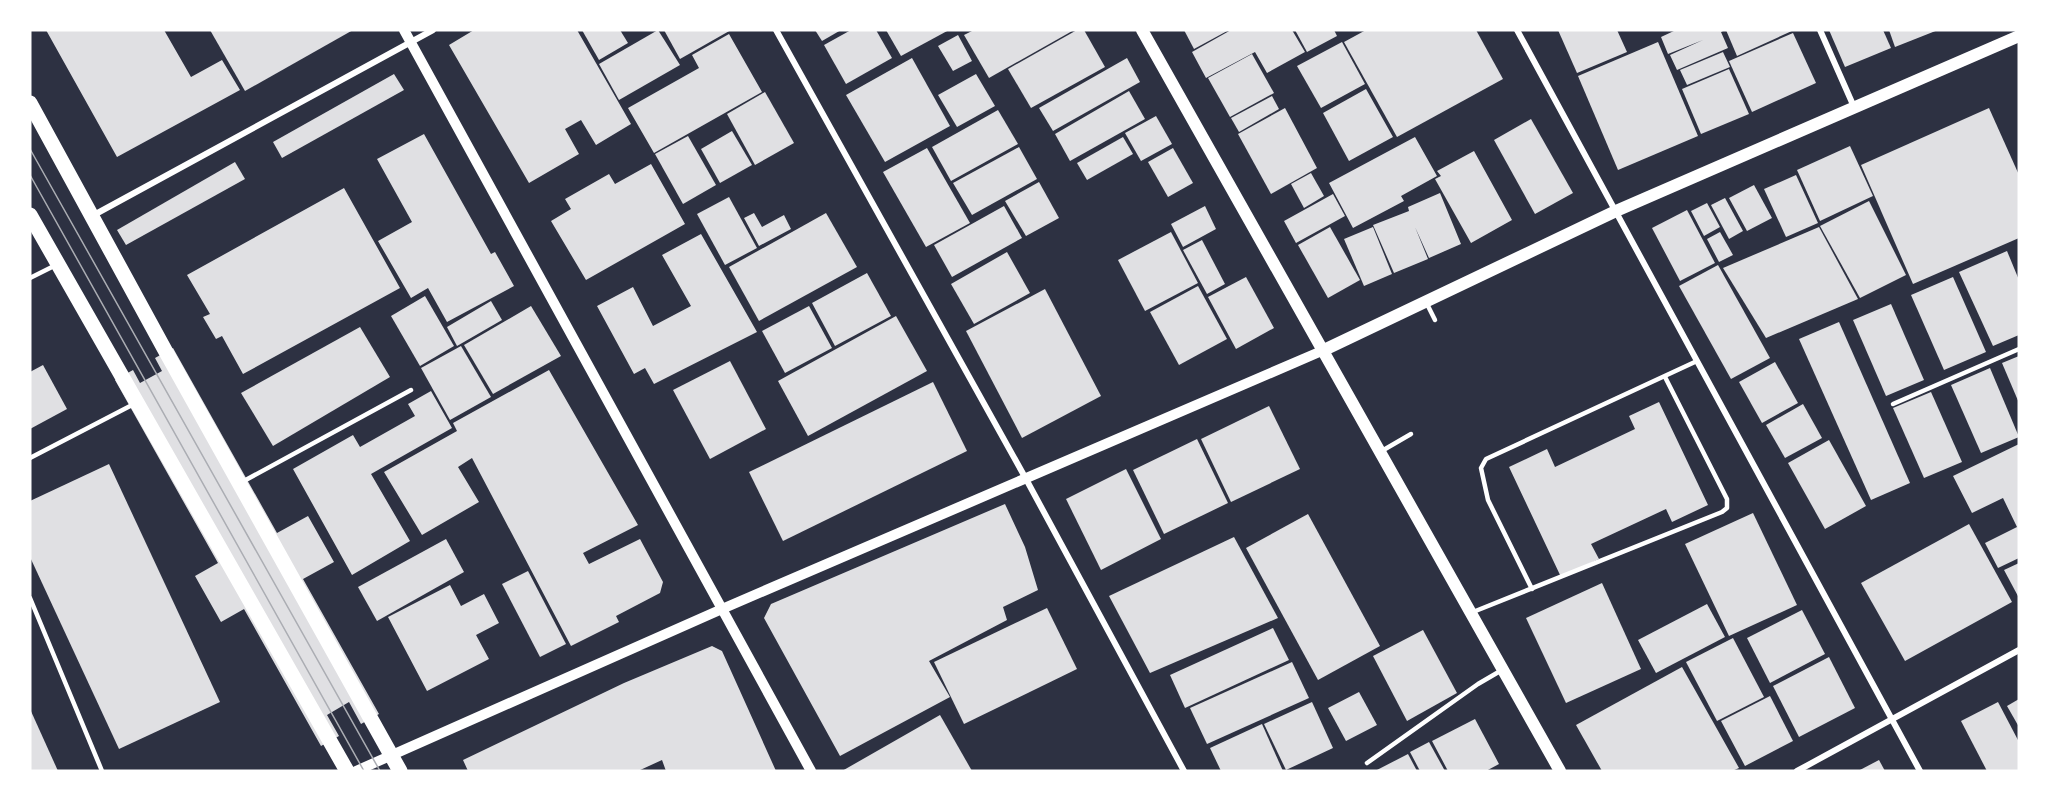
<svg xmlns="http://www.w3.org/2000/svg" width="2049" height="801" viewBox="0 0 2049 801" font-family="Barlow,sans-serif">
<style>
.building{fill:#e0e0e3}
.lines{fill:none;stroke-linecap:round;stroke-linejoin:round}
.service{stroke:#fff;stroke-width:4.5}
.minor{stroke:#fff;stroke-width:6}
.tertiary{stroke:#fff;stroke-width:10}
.secondary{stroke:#fff;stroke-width:12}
.primary{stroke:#fff;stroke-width:15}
.tram{stroke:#abadb3;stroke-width:1.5}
</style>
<rect width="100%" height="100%" fill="#2d3142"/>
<g class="building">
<path d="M46 30H164L191 77 222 60 240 90 117 157Z"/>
<path d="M210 30H353L245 91Z"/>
<path d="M474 30H577L631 124 596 145 581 120 565 129 579 154 529 183 449 45Z"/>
<path d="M582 30H620L628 43 599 60Z"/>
<path d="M658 30 680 65 619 100 599 64Z"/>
<path d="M664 30H731L680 59Z"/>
<path d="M815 30H841L822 41Z"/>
<path d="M851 30H876L892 58 846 84 824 45Z"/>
<path d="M886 30H949L901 56Z"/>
<path d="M974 30H1074L989 78 964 35Z"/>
<path d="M1077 30H1084L1105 67 1031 108 1008 69Z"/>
<path d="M1184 30H1229L1194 49Z"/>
<path d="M1231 30H1292L1305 52 1267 73 1255 52 1206 78 1192 52Z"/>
<path d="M1295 30H1334L1337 36 1307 52Z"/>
<path d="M1366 30H1476L1503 79 1397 137 1344 42Z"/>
<path d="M1558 30H1617L1627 52 1577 73Z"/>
<path d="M1676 30H1725L1721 32 1728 48 1677 70 1670 55 1703 40 1668 54 1661 37Z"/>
<path d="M1726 30H1794L1737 56Z"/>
<path d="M1829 30H1883L1891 48 1845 67Z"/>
<path d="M1889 30H1938L1895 47Z"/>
<path d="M1793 33 1816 83 1752 112 1729 61Z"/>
<path d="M729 34 762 92 654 153 628 108 699 68 692 55Z"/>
<path d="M958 35 972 61 953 71 938 46Z"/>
<path d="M1342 42 1365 84 1321 108 1297 66Z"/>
<path d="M1658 42 1698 136 1618 170 1578 76Z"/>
<path d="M1723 52 1730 67 1687 85 1680 70Z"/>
<path d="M1252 54 1274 93 1230 117 1208 78Z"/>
<path d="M912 58 950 126 885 162 846 95Z"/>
<path d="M1127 58 1140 82 1053 131 1039 108Z"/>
<path d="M1729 69 1749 114 1701 134 1682 89Z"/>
<path d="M394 74 404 90 282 158 273 142Z"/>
<path d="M976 74 995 106 957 127 938 95Z"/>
<path d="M1366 89 1393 137 1349 161 1323 113Z"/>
<path d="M1129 91 1145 119 1070 161 1055 134Z"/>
<path d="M765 92 794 143 755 165 727 114Z"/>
<path d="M1272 96 1279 109 1239 132 1231 118Z"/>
<path d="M1285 108 1317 168 1271 194 1238 134Z"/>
<path d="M1989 108 2019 175V238L1913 284 1861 165Z"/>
<path d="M998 110 1018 144 951 181 932 147Z"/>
<path d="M1156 116 1172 144 1141 161 1125 133Z"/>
<path d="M1531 119 1573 193 1535 214 1494 140Z"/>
<path d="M732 131 752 165 720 183 701 149Z"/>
<path d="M424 134 491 254 495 252 514 286 447 322 428 288 411 298 378 241 412 222 377 159Z"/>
<path d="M688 136 716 185 683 204 655 154Z"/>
<path d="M1123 137 1133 154 1087 180 1077 163Z"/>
<path d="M1415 137 1437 176 1401 196 1404 201 1353 228 1329 183Z"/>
<path d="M1850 146 1873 196 1820 221 1797 170Z"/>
<path d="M1019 147 1037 179 972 215 953 183Z"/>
<path d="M927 148 970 223 926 247 883 172Z"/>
<path d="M1173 148 1193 183 1168 197 1148 162Z"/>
<path d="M1474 151 1512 220 1471 243 1435 179 1441 176 1437 171Z"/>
<path d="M235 162 245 179 126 245 117 230Z"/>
<path d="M651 164 685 224 586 280 551 221 571 209 565 199 609 174 615 184Z"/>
<path d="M1311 173 1324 196 1304 208 1291 184Z"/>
<path d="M1796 175 1818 223 1786 237 1764 189Z"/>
<path d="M1039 182 1059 218 1026 236 1005 201Z"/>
<path d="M1754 185 1772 218 1747 231 1729 198Z"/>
<path d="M344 188 400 288 243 374 222 336 216 339 203 317 210 314 187 275Z"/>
<path d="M1440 193 1461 244 1429 258 1415 227 1428 259 1394 273 1373 225 1409 211 1408 207Z"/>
<path d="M1333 194 1345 216 1296 243 1284 221Z"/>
<path d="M729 197 757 248 725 265 697 214Z"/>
<path d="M1725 198 1743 231 1729 239 1711 205Z"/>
<path d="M1869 201 1906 275 1860 298 1820 226Z"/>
<path d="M1707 203 1720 227 1704 236 1691 211Z"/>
<path d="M1004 206 1022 238 952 277 934 245Z"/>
<path d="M1205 206 1216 229 1183 247 1171 224Z"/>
<path d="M1687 210 1715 263 1680 281 1652 228Z"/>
<path d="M754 213 762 227 784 215 791 229 759 246 744 218Z"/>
<path d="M826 213 857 267 759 321 729 267Z"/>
<path d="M1330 227 1360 280 1328 298 1298 245Z"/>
<path d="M1373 227 1392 274 1364 286 1344 239Z"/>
<path d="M1819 227 1858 299 1766 338 1723 268Z"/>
<path d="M1171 232 1198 283 1145 311 1118 260Z"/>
<path d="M1720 232 1733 255 1719 262 1707 239Z"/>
<path d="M701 234 757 332 654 384 645 368 634 374 597 306 633 287 653 326 691 306 662 255Z"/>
<path d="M1202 240 1225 284 1207 294 1183 250Z"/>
<path d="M2007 251 2019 280V335L1993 346 1959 272Z"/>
<path d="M1007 252 1030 293 974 324 951 284Z"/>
<path d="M1718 265 1770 358 1731 379 1679 286Z"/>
<path d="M867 273 891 316 835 346 812 303Z"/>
<path d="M1246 277 1274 328 1236 349 1208 297Z"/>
<path d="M1953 277 1986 352 1944 370 1911 295Z"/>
<path d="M1198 286 1227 339 1179 365 1150 312Z"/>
<path d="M1045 289 1101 396 1022 438 966 331Z"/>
<path d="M425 296 454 346 420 366 391 316Z"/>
<path d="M491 301 502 320 457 346 447 327Z"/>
<path d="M1891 304 1924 380 1886 396 1853 320Z"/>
<path d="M531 306 561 356 493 394 464 345Z"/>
<path d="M809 306 832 348 785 373 762 331Z"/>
<path d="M896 316 927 371 808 436 778 381Z"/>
<path d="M1839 322 1910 483 1871 500 1799 339Z"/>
<path d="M360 327 390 377 273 446 241 393Z"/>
<path d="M461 346 491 397 450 420 421 368Z"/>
<path d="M173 348 277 533 308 516 334 562 303 579 379 714 361 724 349 702 327 715 339 736 321 746 244 609 221 622 195 576 218 563 115 380 133 370 140 383 162 371 155 358Z"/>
<path d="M2019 356V403L2002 363Z"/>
<path d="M730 361 766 429 710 459 673 390Z"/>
<path d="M1775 362 1798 403 1762 423 1739 382Z"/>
<path d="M43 365 67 409 30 429V372Z"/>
<path d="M1990 368 2019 437 1981 453 1951 385Z"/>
<path d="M549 370 638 525 583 553 589 564 640 539 663 582 660 593 616 616 619 622 571 646 472 458 458 467 479 502 422 535 384 472 457 431 453 423Z"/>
<path d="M933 382 967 451 783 541 749 472Z"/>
<path d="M431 391 452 428 371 474 410 541 352 575 293 469 353 435 360 447 415 416 408 404Z"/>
<path d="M1931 392 1962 462 1924 478 1893 408Z"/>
<path d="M1659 402 1708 505 1672 522 1666 509 1591 544 1599 559 1561 577 1509 467 1547 449 1555 467 1635 429 1629 416Z"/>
<path d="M1803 404 1822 438 1785 458 1766 425Z"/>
<path d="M1269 406 1300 469 1231 502 1201 439Z"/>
<path d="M1197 439 1228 503 1164 534 1133 470Z"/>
<path d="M1829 440 1866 506 1825 529 1788 463Z"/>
<path d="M2019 444V558L1998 568 1985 543 2017 527 2003 498 1972 513 1953 476Z"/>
<path d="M109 464 220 702 119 749 30 557V501Z"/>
<path d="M1126 469 1161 539 1101 570 1066 499Z"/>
<path d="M1005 504 1025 547 1038 590 1003 607 1007 620 929 661 950 697 840 756 764 618 771 604Z"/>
<path d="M1753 513 1797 605 1729 636 1685 544Z"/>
<path d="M1308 514 1380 646 1318 680 1246 548Z"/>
<path d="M1969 524 2012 602 1905 661 1861 583Z"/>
<path d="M1234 537 1278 618 1150 673 1109 596Z"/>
<path d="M446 539 464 572 377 621 358 587Z"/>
<path d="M2019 563V598L2004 570Z"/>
<path d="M528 571 566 644 540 657 502 584Z"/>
<path d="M1602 583 1641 669 1566 703 1526 618Z"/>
<path d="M450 585 461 606 484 594 499 623 476 635 489 659 427 691 388 617Z"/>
<path d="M1707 604 1725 637 1656 673 1638 640Z"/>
<path d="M1047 608 1077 669 964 724 934 662Z"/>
<path d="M1802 610 1825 654 1770 683 1747 638Z"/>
<path d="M1273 628 1289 660 1185 708 1170 675Z"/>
<path d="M1423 630 1457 693 1407 721 1373 656Z"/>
<path d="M1733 638 1764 697 1717 721 1686 662Z"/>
<path d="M712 646 722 651 776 771H666L662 760 638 771H468L463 760 624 683Z"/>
<path d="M1829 657 1855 708 1799 737 1773 686Z"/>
<path d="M1292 662 1309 698 1207 744 1190 708Z"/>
<path d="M1682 667 1739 768 1732 771H1602L1576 725Z"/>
<path d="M1359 692 1377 725 1346 741 1328 708Z"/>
<path d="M1770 696 1793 741 1745 766 1721 721Z"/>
<path d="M2019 699V727L2007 706Z"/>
<path d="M1312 702 1333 748 1286 770 1264 724Z"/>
<path d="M1998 702 2019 742V771H1987L1961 721Z"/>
<path d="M30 709 58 771H30Z"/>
<path d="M940 715 972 771H842Z"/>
<path d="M1475 719 1499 764 1486 771H1448L1432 741Z"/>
<path d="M1262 724 1283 771H1221L1210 748Z"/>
<path d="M1429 742 1445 771H1420L1410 752Z"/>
<path d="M1408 754 1417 771H1375Z"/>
<path d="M1879 760 1885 771H1858Z"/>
</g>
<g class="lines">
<g class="service">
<path d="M30 278 54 266"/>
<path d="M1426 302 1435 320"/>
<path d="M1893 404 2019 349"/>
<path d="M1380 452 1411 434"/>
<path d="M30 458 134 404"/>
<path d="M242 482 411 390"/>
<path d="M1532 589 1488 500 1481 468 1486 459 1697 361"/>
<path d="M30 598 102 771"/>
<path d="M1473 612 1722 512 1727 508V499L1665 377"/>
<path d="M1367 763 1478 684 1502 670"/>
</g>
<g class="minor">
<path d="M776 30 1026 479 1184 771"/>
<path d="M1517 30 1920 771"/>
<path d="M1820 30 1854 107"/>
<path d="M92 216 433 30"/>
<path d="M1797 771 2019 650"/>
</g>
<g class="tertiary">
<path d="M404 30 811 771"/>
<path d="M356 771 722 609 1324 350"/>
</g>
<g class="secondary">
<path d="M1142 30 1560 771"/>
<path d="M1324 350 1616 211 2019 36"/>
</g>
<g class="primary">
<path d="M30 103 166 352 400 771"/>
<path d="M30 215 347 771"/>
</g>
<g class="tram">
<path d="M30 149 380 771"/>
<path d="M30 175 364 771"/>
</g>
</g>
<rect width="2049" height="801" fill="none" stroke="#ffffff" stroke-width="63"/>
</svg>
